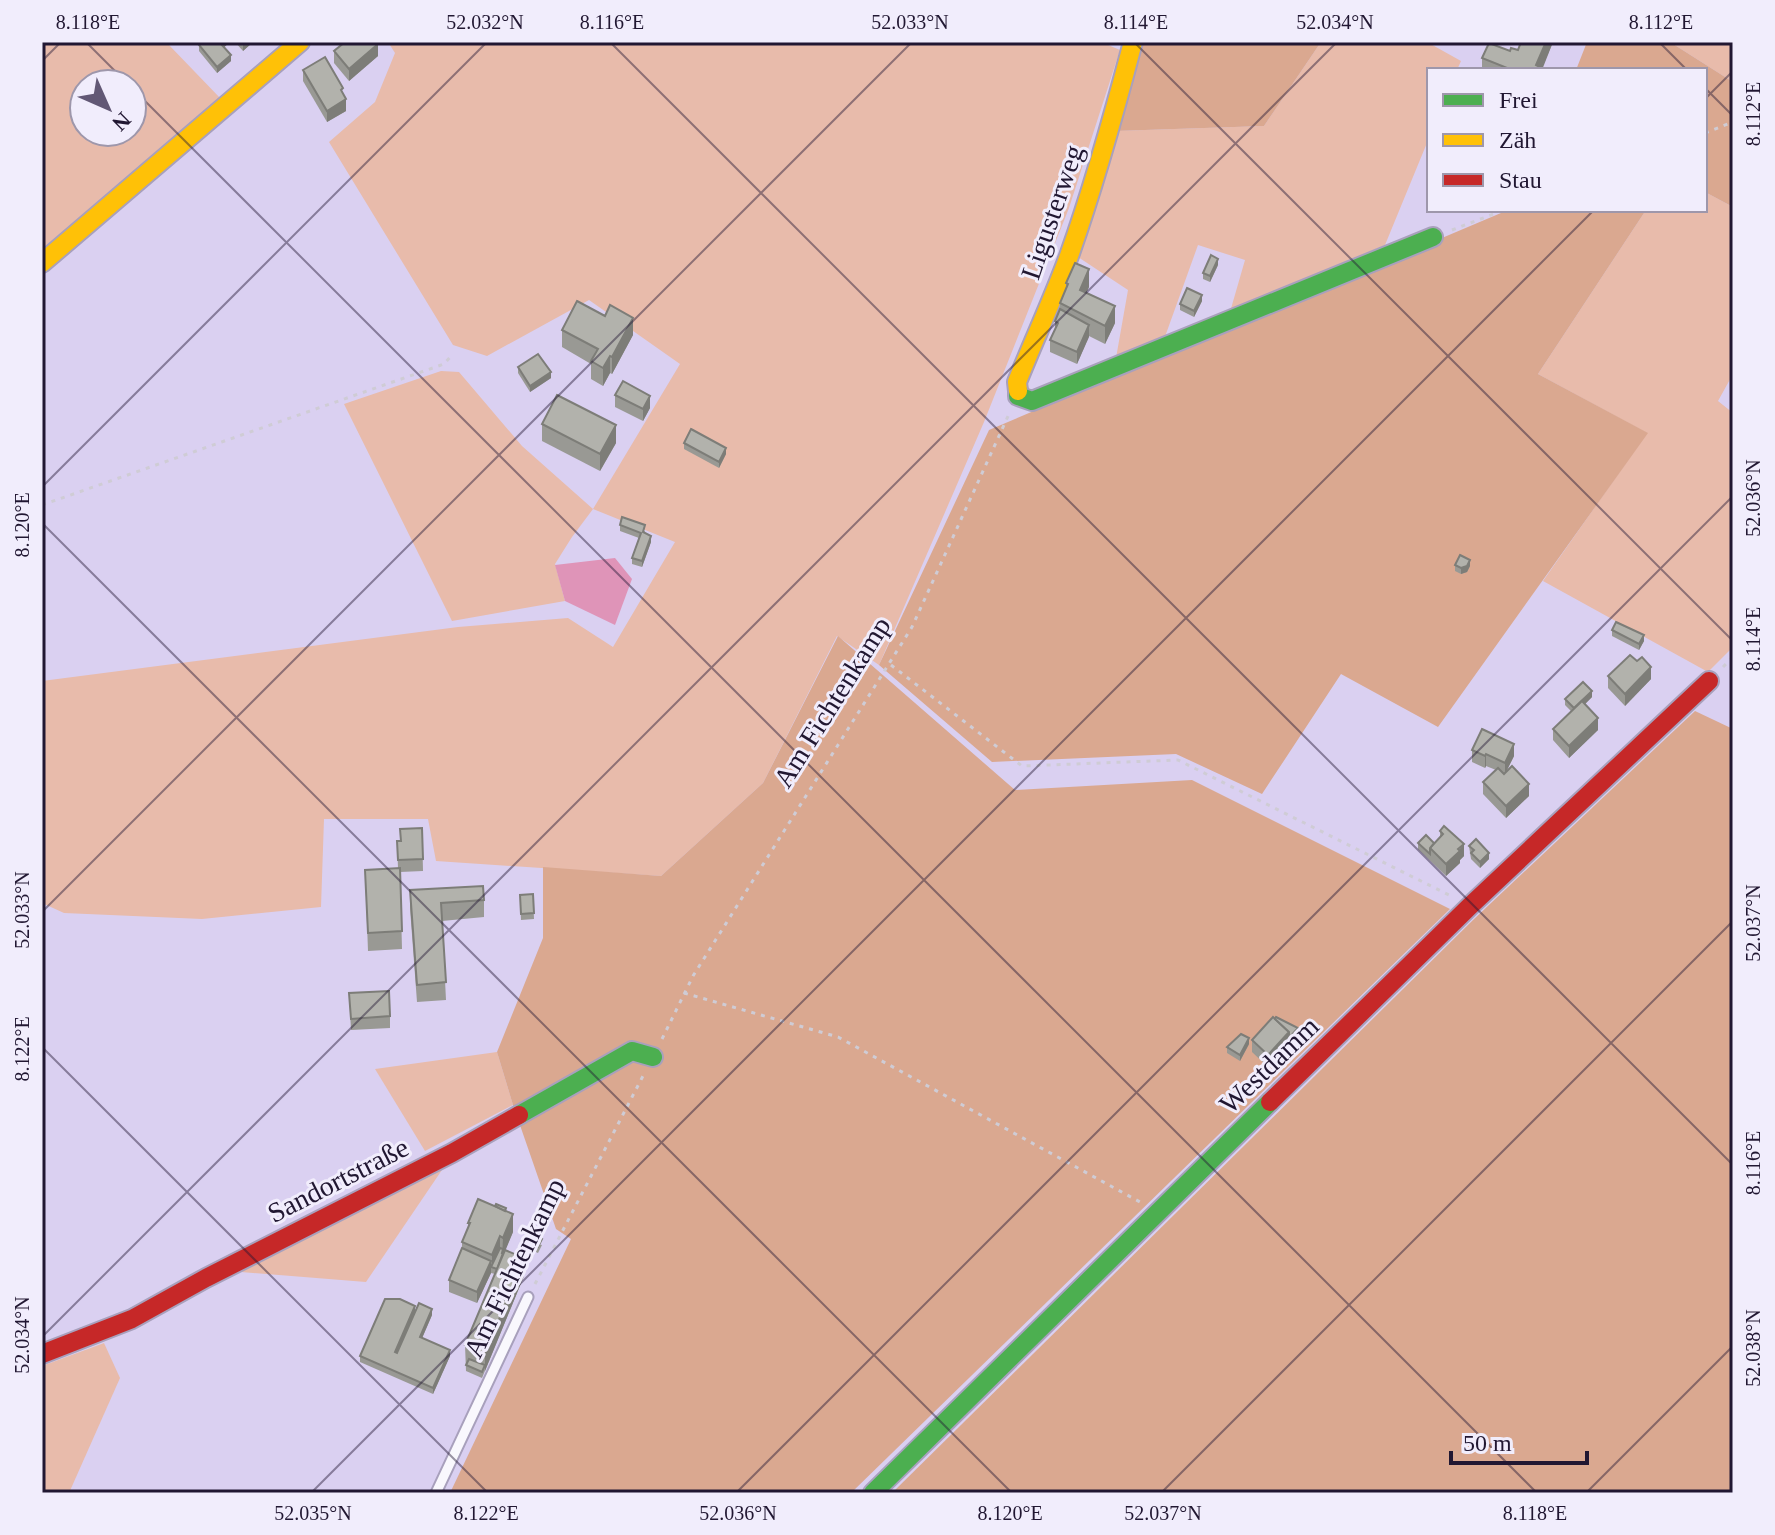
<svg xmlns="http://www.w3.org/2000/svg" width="1775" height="1535" viewBox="0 0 1775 1535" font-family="Georgia,serif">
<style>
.green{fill:#e8bbab;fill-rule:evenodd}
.forest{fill:#daa890}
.water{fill:#df94b8}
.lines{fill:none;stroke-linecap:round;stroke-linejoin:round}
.lane-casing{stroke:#a8a0bc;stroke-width:13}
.fast-casing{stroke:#a8a0bc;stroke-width:22}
.slow-casing{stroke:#a8a0bc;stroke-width:22}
.jam-casing{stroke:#a8a0bc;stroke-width:22}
.path{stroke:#cfccd5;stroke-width:3;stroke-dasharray:4 6;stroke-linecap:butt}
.lane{stroke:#f9f8fd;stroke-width:9}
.fast{stroke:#4caf50;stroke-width:18}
.slow{stroke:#ffc107;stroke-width:18}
.jam{stroke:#c62828;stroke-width:18}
.wall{fill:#999994}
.shaded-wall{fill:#7d7d78}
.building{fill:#b2b2ac;stroke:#7d7d78;stroke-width:2}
.ticks{fill:none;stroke:#211732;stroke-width:2;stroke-opacity:0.45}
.labels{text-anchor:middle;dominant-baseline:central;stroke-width:6;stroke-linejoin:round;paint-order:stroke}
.street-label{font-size:28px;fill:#211732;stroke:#f1edfc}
.neatline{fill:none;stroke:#211732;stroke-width:3}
.ticks-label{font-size:20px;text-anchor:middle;fill:#211732}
</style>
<rect width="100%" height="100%" fill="#dad0f1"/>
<g class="green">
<path d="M42 42H169L168 44 221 99 42 249ZM84 84H132V132H84Z"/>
<path d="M388 42H1101L1120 50 1069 208 984 422 879 665 837 636 763 783 661 876 436 861 428 819H324L321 907 202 919 64 913 42 903V681L458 627 568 618 613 647 675 542 593 509 572 537 555 564 565 601 452 621 344 404 441 371 459 372 522 446 593 509 680 364 589 300 487 356 453 345 329 142 375 102 395 53Z"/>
<path d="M1321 42H1427L1461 61 1457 70H1429V138L1385 245 1230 312 1245 260 1198 245 1162 345 1116 358 1128 290 1078 257 1115 131 1264 126Z"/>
<path d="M1670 42H1733V82Z"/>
<path d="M1705 192 1733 207V374L1718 401 1733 413V647L1708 672 1543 581 1647 433 1538 374 1646 210H1705Z"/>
<path d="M497 1052 513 1105 425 1151 375 1069Z"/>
<path d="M446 1164 366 1282 241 1272Z"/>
<path d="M104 1343 120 1378 69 1493H42V1366Z"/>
</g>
<g class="forest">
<path d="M1138 42H1321L1264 126 1115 131Z"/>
<path d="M1587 42H1670L1733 82V207L1705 192V70H1576Z"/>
<path d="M1508 210H1646L1538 374 1648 433 1438 727 1341 674 1262 794 1176 754 992 762 879 665 989 430Z"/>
<path d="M838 636 1015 790 1192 780 1450 909 851 1493H450L571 1239 556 1229 513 1105 497 1052 543 938V867L661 876 763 783Z"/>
<path d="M1695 711 1733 729V1493H892L1473 920Z"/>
</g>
<path class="water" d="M615 558 632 579 615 625 565 601 555 565Z"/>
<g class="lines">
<g class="lane-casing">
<path id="lane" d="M436 1493 528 1297"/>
</g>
<g class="fast-casing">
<g id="fast">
<path d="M1018 391V396L1032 401 1433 237"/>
<path d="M519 1115 632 1051 653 1057"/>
<path d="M873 1493 1270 1102"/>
</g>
</g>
<g class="slow-casing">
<g id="slow">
<path d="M42 263 300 42"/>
<path d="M1018 391 1017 382C1034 340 1053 299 1069 256 1094 186 1114 114 1133 42"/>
</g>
</g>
<g class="jam-casing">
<g id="jam">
<path d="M1270 1102 1470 906 1709 681"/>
<path d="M42 1354 132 1319 206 1278 452 1153 519 1115"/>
</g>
</g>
<g class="path">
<path d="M1705 133 1733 122"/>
<path d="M1452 230 1504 210"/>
<path d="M42 505 444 364 453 354"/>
<path d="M891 665 1022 766 1178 760 1449 895"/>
<path d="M1723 667 1733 657"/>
<path d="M684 993 838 1037 1140 1202"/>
<path d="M662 1039 693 976 912 627 1009 414"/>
<path d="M535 1284 644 1074"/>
</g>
<use href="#lane" class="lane"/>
<use href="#fast" class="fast"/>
<use href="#slow" class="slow"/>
<use href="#jam" class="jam"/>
</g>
<g class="wall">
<path d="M203 42H230L224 47 231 61 217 73 199 51V45Z"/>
<path d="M235 42H253L243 51Z"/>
<path d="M1553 42 1542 68 1545 70H1482V58L1504 50 1510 51 1518 50Z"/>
<path d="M334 51 378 56 349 81 334 63Z"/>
<path d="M303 70 343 94 346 111 327 122 303 81Z"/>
<path d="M1218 265 1210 282 1203 279V273Z"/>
<path d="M1066 283 1089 287 1086 293 1115 323 1105 344 1089 336 1077 364 1050 352V340L1055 331V321L1060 309V303L1066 290Z"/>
<path d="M1202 301 1194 317 1180 310V304Z"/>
<path d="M562 330 633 335 612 374 610 373 603 386 591 379V364L562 347Z"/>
<path d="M518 367 551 378 530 392 518 373Z"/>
<path d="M615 395 650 408 643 421 615 407Z"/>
<path d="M542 424 616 443 600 471 542 441Z"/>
<path d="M684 443 726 454 719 468 684 449Z"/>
<path d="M620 525 645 531 644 533 651 542 642 567 632 564V558L639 538 620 531Z"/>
<path d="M1455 565 1470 566 1467 572 1461 574 1455 571Z"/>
<path d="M1612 630 1644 641 1639 650 1612 636Z"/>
<path d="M1608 676 1651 679 1625 706 1608 688Z"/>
<path d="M1592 697 1585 704 1598 730 1569 758 1553 740V729L1571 711 1565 705V699Z"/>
<path d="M1472 750 1514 756 1507 770 1529 796 1506 818 1483 794V782L1496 770 1486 766 1485 768 1472 762Z"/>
<path d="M422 828 423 871 400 872 402 949 368 951 365 870 398 868 397 841H400Z"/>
<path d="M1440 831 1464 856 1460 860V863L1446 876 1418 849V843H1434L1440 837Z"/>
<path d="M1469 846 1489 859 1480 868 1471 859Z"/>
<path d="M410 890 484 900V917L442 921 446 1000 417 1002 410 908Z"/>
<path d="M533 894 534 919 521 920 520 895Z"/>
<path d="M349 993 390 1016V1028L351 1030Z"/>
<path d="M1298 1034 1268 1067 1252 1052V1040Z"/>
<path d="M1249 1044 1240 1061 1227 1053V1047Z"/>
<path d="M506 1211 513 1232 505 1250 524 1276 482 1378 466 1371 465 1345 495 1274 491 1273 477 1303 449 1292V1280L462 1248V1242L468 1229V1223Z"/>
<path d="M527 1242 542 1245 538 1253 527 1248Z"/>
<path d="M415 1312 432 1315 422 1338 450 1356 433 1394 360 1362V1356Z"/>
</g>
<g class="shaded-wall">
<path d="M223 42H230L221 50V44Z"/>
<path d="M246 42H253L243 51V45Z"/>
<path d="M1546 42H1553L1542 70 1536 65Z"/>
<path d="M378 44V56L349 81V69Z"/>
<path d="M231 55V61L217 73V67Z"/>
<path d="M346 99V111L327 122V111Z"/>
<path d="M1218 259V265L1210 282V276Z"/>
<path d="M1089 269V287L1080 307V290Z"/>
<path d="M1202 295V301L1194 317V311Z"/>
<path d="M1115 306V323L1105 344V326Z"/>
<path d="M633 318V335L612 374V357Z"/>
<path d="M1089 325V337L1077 364V352Z"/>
<path d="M610 356V373L603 386V368Z"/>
<path d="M551 372V378L530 392V386Z"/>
<path d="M650 396V408L643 421V409Z"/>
<path d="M616 425V443L600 471V454Z"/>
<path d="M726 448V454L719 468V462Z"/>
<path d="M651 536V542L642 567V561Z"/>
<path d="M1470 560V566L1467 572 1461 574V568Z"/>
<path d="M1644 635V641L1639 650V644Z"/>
<path d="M1651 667V679L1625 706V694Z"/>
<path d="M1592 691V697L1575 714V708Z"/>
<path d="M1598 718V730L1569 758V746Z"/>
<path d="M1514 744V756L1505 774V763Z"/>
<path d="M1486 754V766L1485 768V756Z"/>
<path d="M1529 784V796L1506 818V806Z"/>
<path d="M1464 844V856L1460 860V863L1446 876V864Z"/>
<path d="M1489 853V859L1480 868V862Z"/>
<path d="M1298 1028V1034L1268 1067V1055L1289 1032Z"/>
<path d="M1249 1038V1044L1240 1061V1055Z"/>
<path d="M513 1214V1232L502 1259 503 1238Z"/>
<path d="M500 1236V1254L492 1267V1255Z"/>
<path d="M524 1258V1276L485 1371V1354Z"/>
<path d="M491 1261V1273L477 1303V1292Z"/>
<path d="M415 1306V1312L395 1358V1352Z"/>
<path d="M432 1309V1315L420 1343V1337Z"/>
<path d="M450 1350V1356L433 1394V1388Z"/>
</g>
<g class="building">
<path d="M203 42H223L221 44 231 55 217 67 199 45Z"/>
<path d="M345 42H376L378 44 349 69 334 51Z"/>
<path d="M1521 42H1546L1536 65 1545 70H1512L1482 58 1489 43 1510 51 1511 48 1518 50Z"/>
<path d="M325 57 343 88 341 90 346 99 327 111 303 70Z"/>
<path d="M1211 255 1218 259 1210 276 1203 273Z"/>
<path d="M1075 263 1089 269 1080 290 1115 306 1105 326 1060 303 1068 284 1066 283Z"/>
<path d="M1187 288 1202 295 1194 311 1180 304Z"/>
<path d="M577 301 605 316 610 305 633 318 612 357 610 356 603 368 591 361 598 349 562 330Z"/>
<path d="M1060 309 1089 325 1077 352 1050 340 1058 323 1055 321Z"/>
<path d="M538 354 551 372 530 386 518 367Z"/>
<path d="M623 381 650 396 643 409 615 395Z"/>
<path d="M557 395 616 425 600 454 542 424Z"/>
<path d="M691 429 726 448 719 462 684 443Z"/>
<path d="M622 517 645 525 643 532 651 536 642 561 632 558 641 533 620 525Z"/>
<path d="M1460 555 1470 560 1467 566 1461 568 1455 565Z"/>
<path d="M1616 622 1644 635 1639 644 1612 630Z"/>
<path d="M1630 655 1637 661 1642 657 1651 667 1625 694 1608 676Z"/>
<path d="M1583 682 1592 691 1574 708 1565 699Z"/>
<path d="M1582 701 1598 718 1569 746 1553 729Z"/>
<path d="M1482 729 1514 744 1505 763 1486 754 1485 756 1472 750Z"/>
<path d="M1512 766 1529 784 1506 806 1483 782 1498 768 1504 774Z"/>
<path d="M1444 826 1464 844 1458 849 1460 851 1446 864 1430 848 1443 834 1440 831Z"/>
<path d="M422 828 423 859 398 860 397 841H401L400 829Z"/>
<path d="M1426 835 1434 843 1430 848V854L1418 843Z"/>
<path d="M1476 839 1489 853 1480 862 1471 853 1474 850 1469 846Z"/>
<path d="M400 868 402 931 368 933 365 870Z"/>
<path d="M483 886 484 900 441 903 446 982 417 985 410 890Z"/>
<path d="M533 894 534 913 521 914 520 895Z"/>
<path d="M389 991 390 1016 351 1019 349 993Z"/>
<path d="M1273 1017 1289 1032 1268 1055 1252 1040Z"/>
<path d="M1276 1017 1298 1028 1289 1038V1032L1275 1019Z"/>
<path d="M1241 1034 1249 1038 1240 1055 1227 1047Z"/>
<path d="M478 1199 513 1214 503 1238 500 1236 492 1255 462 1242 470 1223H468Z"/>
<path d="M496 1204 506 1208 505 1211 495 1206Z"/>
<path d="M531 1234 542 1239 538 1247 527 1242Z"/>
<path d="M462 1248 491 1261 477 1292 449 1280Z"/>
<path d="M500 1248 503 1249 502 1253H503L497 1269 491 1267Z"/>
<path d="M505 1250 524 1258 485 1354 465 1345Z"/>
<path d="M385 1299H400L415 1306 395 1352 397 1353 419 1303 432 1309 420 1337 450 1350 433 1388 360 1356Z"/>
<path d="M469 1359 485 1365 482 1372 466 1365Z"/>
</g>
<path class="ticks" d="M86 42 128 84M610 42 1733 1165M1134 42 1733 641M1659 42 1687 70M42 61 61 42M132 88 1537 1493M1705 88 1733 116M1705 99 1733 71M42 487 487 42M42 523 1012 1493M42 912 912 42M42 1047 488 1493M42 1337 1337 42M311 1493 1594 210M736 1493 1733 496M1161 1493 1733 921M1586 1493 1733 1346"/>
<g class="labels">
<g class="street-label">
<text transform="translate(1052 212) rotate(-71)">Ligusterweg</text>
<text transform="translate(832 702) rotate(-58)">Am Fichtenkamp</text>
<text transform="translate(1269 1065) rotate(-44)">Westdamm</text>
<text transform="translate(338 1180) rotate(-27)">Sandortstraße</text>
<text transform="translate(514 1268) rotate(-64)">Am Fichtenkamp</text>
</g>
</g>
<rect width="1775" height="1535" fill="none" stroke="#f1edfc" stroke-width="88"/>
<rect x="1427" y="68" width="280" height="144" fill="#f1edfc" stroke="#9e97ab" stroke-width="2"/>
<rect x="1443" y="94" width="40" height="12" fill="#4caf50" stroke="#9e97ab" stroke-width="2"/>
<text x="1499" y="108" font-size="24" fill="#211732">Frei</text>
<rect x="1443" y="134" width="40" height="12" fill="#ffc107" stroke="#9e97ab" stroke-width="2"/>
<text x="1499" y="148" font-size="24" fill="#211732">Zäh</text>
<rect x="1443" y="174" width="40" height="12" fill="#c62828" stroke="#9e97ab" stroke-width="2"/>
<text x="1499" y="188" font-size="24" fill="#211732">Stau</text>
<g transform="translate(108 108) rotate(135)"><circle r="38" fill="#f1edfc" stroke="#9e97ab" stroke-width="2"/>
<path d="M0-6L14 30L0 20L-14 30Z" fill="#625875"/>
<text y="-12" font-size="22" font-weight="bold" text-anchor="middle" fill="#211732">N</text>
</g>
<path d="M1451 1451v12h136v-12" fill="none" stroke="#211732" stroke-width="4"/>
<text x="1463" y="1451" font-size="24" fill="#211732" stroke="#f1edfc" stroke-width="6" paint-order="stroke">50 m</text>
<rect x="44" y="44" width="1687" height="1447" class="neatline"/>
<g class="ticks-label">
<text x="88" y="29">8.118°E</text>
<text x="485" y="29">52.032°N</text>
<text x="612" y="29">8.116°E</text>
<text x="910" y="29">52.033°N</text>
<text x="1136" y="29">8.114°E</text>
<text x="1335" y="29">52.034°N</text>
<text x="1661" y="29">8.112°E</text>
<text transform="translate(1753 114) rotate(-90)" y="7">8.112°E</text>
<text transform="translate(1753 498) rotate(-90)" y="7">52.036°N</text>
<text transform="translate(22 525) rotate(-90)" y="7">8.120°E</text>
<text transform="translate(1753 639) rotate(-90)" y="7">8.114°E</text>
<text transform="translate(22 910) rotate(-90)" y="7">52.033°N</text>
<text transform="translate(1753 923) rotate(-90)" y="7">52.037°N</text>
<text transform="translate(22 1049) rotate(-90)" y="7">8.122°E</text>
<text transform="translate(1753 1163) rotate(-90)" y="7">8.116°E</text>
<text transform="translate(22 1335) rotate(-90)" y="7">52.034°N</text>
<text transform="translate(1753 1348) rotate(-90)" y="7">52.038°N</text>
<text x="313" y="1520">52.035°N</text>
<text x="486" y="1520">8.122°E</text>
<text x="738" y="1520">52.036°N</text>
<text x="1010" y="1520">8.120°E</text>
<text x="1163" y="1520">52.037°N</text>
<text x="1535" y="1520">8.118°E</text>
</g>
</svg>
